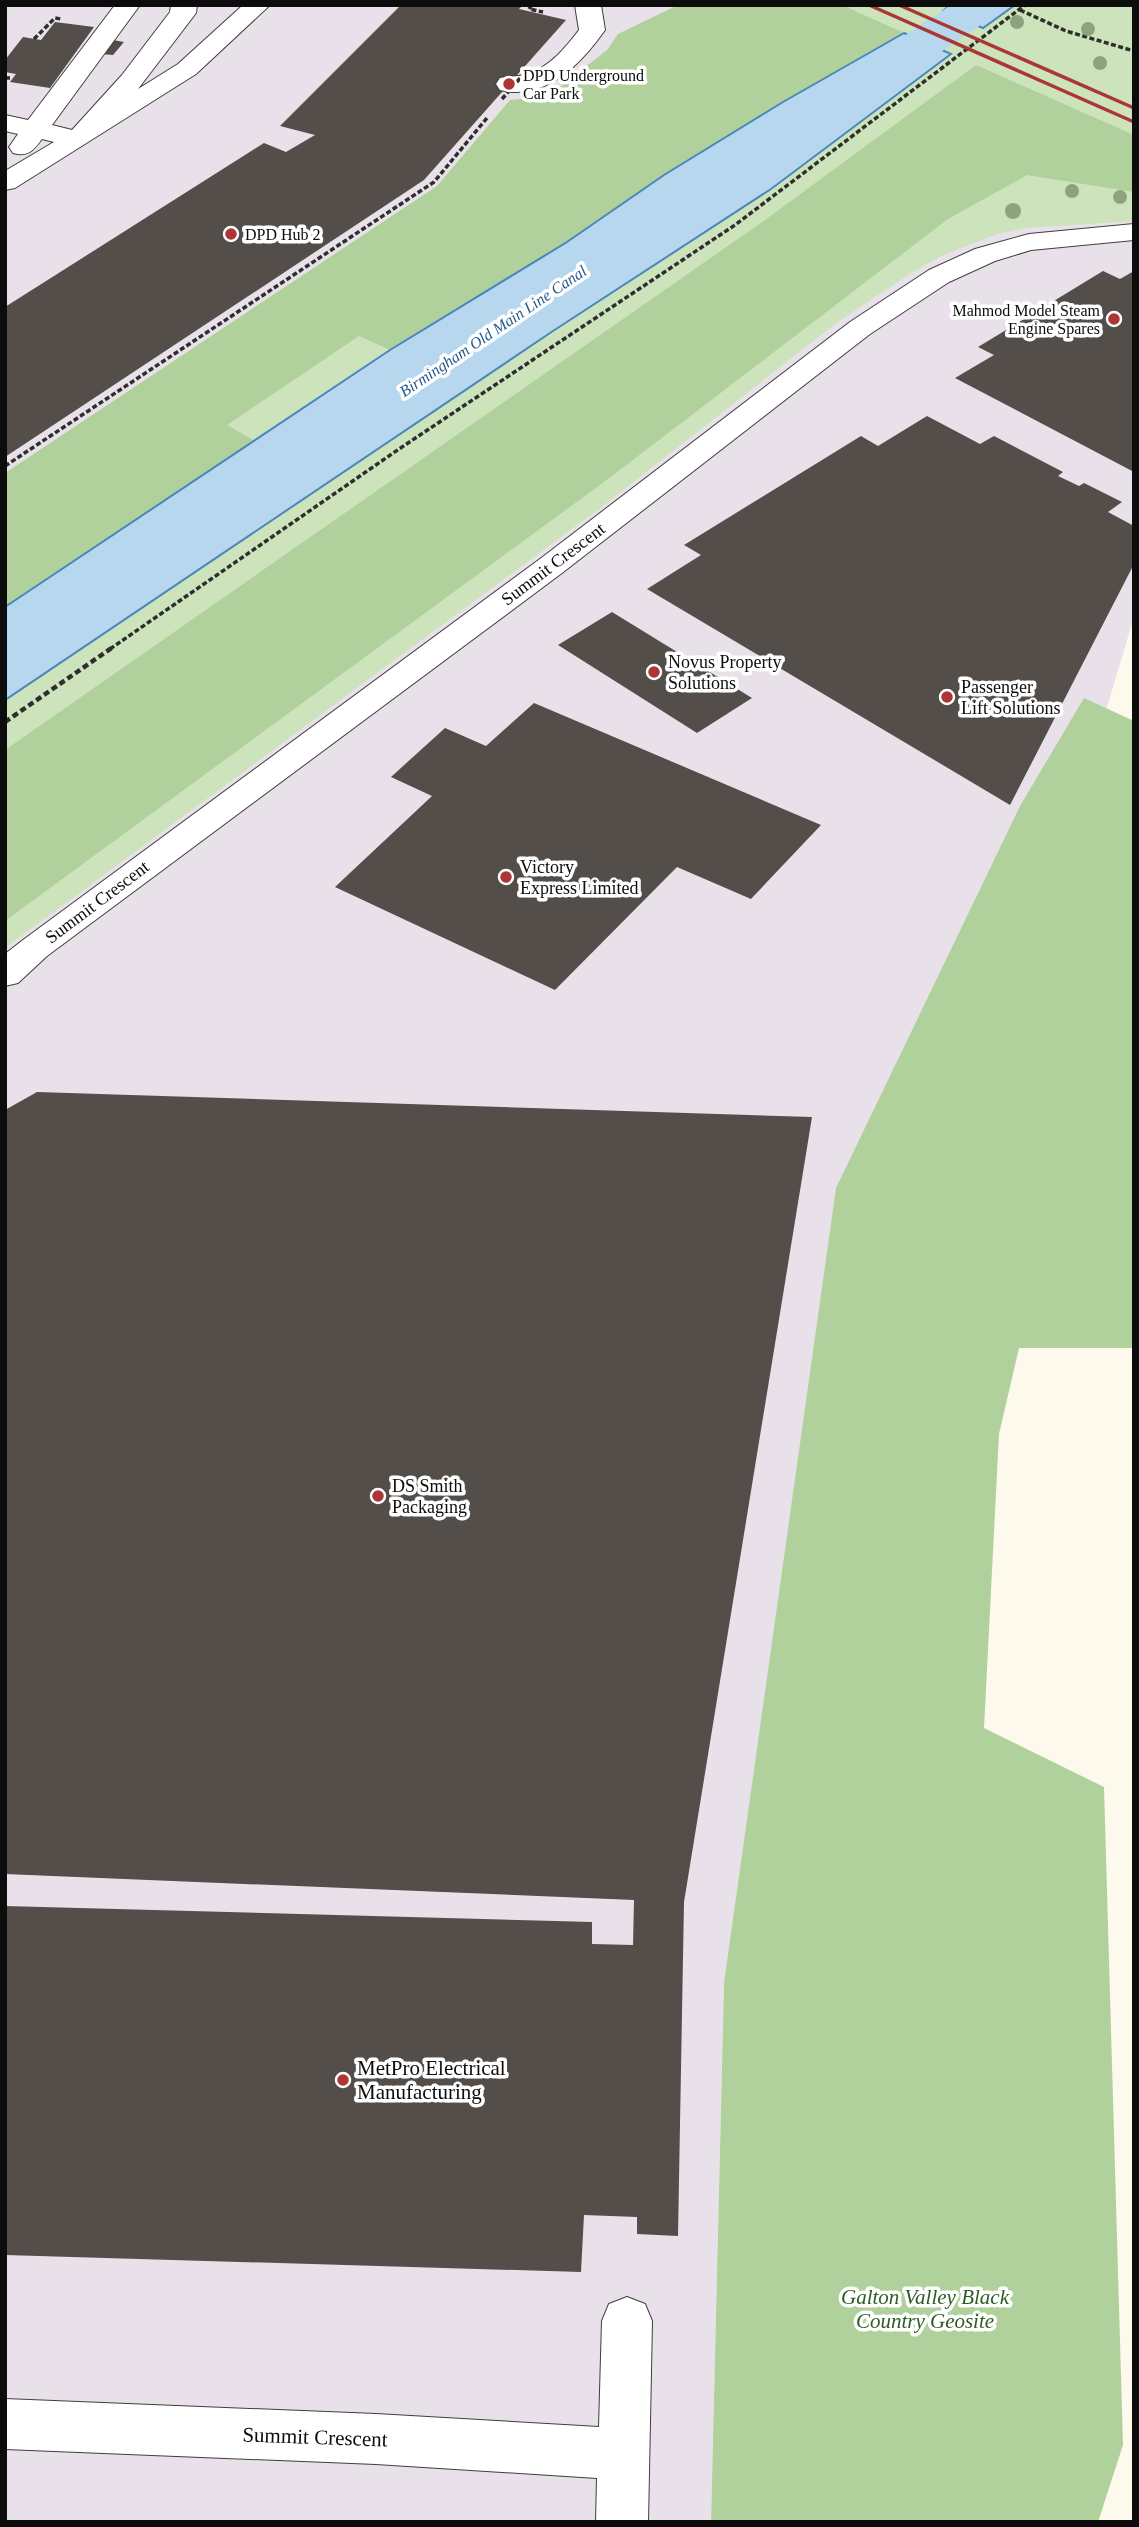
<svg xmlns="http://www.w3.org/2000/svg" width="1139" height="2527" viewBox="0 0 1139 2527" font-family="'Times New Roman',serif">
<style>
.industrial{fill:#e9e1e9}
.green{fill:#cde3bb}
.forest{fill:#b1d19c}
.water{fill:#b7d7ee;stroke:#4887bc;stroke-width:2}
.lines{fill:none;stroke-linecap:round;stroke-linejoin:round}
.canal{fill:#b7d7ee;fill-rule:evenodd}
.building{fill:#534e49}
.minor-casing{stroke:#3f3f3f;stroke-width:2}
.path-far1{stroke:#2e2e2e;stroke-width:3.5;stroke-dasharray:5 2.5;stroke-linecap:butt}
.path{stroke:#2e2e2e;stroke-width:4.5;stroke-dasharray:6 3.5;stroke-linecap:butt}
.minor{fill:#fff;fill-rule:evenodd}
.rail{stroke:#aa3636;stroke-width:3.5}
.path-bridge{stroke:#2e2e2e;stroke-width:3.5;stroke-dasharray:5 2.5;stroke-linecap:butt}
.tree{fill:#8ba37f}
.poi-dot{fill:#aa3636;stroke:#fff;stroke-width:2.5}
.labels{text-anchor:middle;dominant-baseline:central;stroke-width:7;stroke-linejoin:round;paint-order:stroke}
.far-poi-label{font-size:16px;fill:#0c0c0c;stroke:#fff;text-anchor:start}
.far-water-label{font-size:16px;font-style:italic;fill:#255a8d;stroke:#fff}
.street-label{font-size:18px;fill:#0c0c0c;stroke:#fff}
.poi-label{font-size:18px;fill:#0c0c0c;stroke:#fff;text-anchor:start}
.near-poi-label{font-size:21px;fill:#0c0c0c;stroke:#fff;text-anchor:start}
.near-park-label{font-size:21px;font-style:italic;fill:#2d5b25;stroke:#fff}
.near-street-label{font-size:21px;fill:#0c0c0c;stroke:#fff}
</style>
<rect width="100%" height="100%" fill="#fdfaed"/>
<g class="industrial">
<path d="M5 5H678L618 34 607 50 561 86 532 98 510 100 437 186 5 473Z"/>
<path d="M1134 192V617L724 1983 711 2522H5V921L948 219Z"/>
</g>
<path class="green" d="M678 5H1134V221L1027 228 998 234 943 255 911 273 835 324 599 509 5 948V473L437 186 510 100 532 98 561 86 607 50 618 34Z"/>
<g class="forest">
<path d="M678 5H842L904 33 783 102 664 175 567 242 390 350 359 336 227 425 255 441 5 607V473L437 186 510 100 532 98 561 86 607 50 618 34Z"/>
<path d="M976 65 1134 135V192L1027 175 948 219 608 479 5 921V750L765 220Z"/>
<path d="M1084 698 1134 721V1348H1019L999 1434 984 1728 1104 1787 1123 2445 1098 2522H711L724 1983 836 1188 1020 806Z"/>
</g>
<g class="water">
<path d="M950 5H1015L983 28 943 11Z"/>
<path d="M904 33 951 54 771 189 553 331 5 700V607L390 350 567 242 664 175 783 102Z"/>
</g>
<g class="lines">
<path class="canal" d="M951 5H1003L997 14 862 105 846 109 830 105 823 95 830 85Z"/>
</g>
<g class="building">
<path d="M401 5H523L519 9 566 20 424 180 5 457V307L264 143 286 152 315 135 280 126Z"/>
<path d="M55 22 94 27 50 88 10 82 16 74 5 72V60L23 37 41 40Z"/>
<path d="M113 40 124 42 113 55 101 54Z"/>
<path d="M1103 271 1120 279 1134 271V472L955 378 994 355 978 347Z"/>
<path d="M927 416 980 444 994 436 1063 472 1058 476 1079 486 1084 483 1122 502 1108 512 1134 526V564L1010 805 647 589 701 555 684 545 861 436 878 446Z"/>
<path d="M612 612 752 698 697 733 558 645Z"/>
<path d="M534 703 821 825 751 899 677 867 555 990 335 887 432 796 391 777 445 728 486 746Z"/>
<path d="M37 1092 812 1117 684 1902 678 2236 637 2234V2217L584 2215 581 2272 5 2255V1906L592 1922V1944L633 1945 634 1900 5 1874V1110Z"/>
</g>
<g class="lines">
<g class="minor-casing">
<g id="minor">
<path d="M115 5H140L52 125 72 130 122 75 170 12 171 5H197L196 13 138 89 178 64 243 5H270L196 74 15 188 5 190V171L54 142 42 139C33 151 28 157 13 153L9 147 18 134 5 131V115L28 120Z"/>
<path d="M575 5H601L605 30C581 64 546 101 500 90L496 84 500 78C509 76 519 77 528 74 550 67 566 47 579 30Z"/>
<path d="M1134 224V240L1031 250 995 261 949 282 870 334 562 573 47 956 18 983 5 986V954L23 940 540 559 850 322 929 270 975 249 1029 234Z"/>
<path d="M627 2297 645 2304 652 2321 648 2522H596L597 2478 376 2464 5 2449V2399L376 2414 599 2427 602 2321 609 2304Z"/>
</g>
</g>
<g class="path-far1">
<path d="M532 5 529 9 543 12"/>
<path d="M1020 10 1066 31 1134 51"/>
<path d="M34 39 55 18 61 19"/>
<path d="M5 78H12"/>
<path d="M5 466 434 182 487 118"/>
<path d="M110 649 399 449 735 225 1025 5"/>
</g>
<path class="path" d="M5 722 113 647"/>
<use href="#minor" class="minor"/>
<g class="rail">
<path d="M869 5 1134 122"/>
<path d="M899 5 1134 108"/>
</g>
<path class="path-bridge" d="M502 99 522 76"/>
</g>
<g class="tree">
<circle cx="1017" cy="22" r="7"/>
<circle cx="1088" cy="29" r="7"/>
<circle cx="1100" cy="63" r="7"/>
<circle cx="1072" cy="191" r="7"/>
<circle cx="1120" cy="197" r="7"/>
<circle cx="1013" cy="211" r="8"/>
</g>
<g class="poi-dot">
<circle cx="509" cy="84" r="7"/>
<circle cx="231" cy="234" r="7"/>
<circle cx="1114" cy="319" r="7"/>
<circle cx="654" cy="672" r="7"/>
<circle cx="947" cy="697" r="7"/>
<circle cx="506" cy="877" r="7"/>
<circle cx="378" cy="1496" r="7"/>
<circle cx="343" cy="2080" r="7"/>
</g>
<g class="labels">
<g class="far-poi-label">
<text x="523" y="75">DPD Underground<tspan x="523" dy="18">Car Park</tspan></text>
<text x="245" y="234">DPD Hub 2</text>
<text x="1100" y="310" text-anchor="end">Mahmod Model Steam<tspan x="1100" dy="18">Engine Spares</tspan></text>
</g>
<g class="far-water-label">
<text transform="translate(493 331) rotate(-34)">Birmingham Old Main Line Canal</text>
</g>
<g class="street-label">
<text transform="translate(553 564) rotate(-37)">Summit Crescent</text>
<text transform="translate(97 902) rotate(-37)">Summit Crescent</text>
</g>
<g class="poi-label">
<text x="668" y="662">Novus Property<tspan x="668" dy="21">Solutions</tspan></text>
<text x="961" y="687">Passenger<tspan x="961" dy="21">Lift Solutions</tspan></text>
<text x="520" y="867">Victory<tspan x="520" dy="21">Express Limited</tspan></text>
<text x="392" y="1486">DS Smith<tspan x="392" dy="21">Packaging</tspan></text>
</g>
<g class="near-poi-label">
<text x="357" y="2068">MetPro Electrical<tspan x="357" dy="24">Manufacturing</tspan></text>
</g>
<g class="near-park-label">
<text x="925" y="2297">Galton Valley Black<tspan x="925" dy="24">Country Geosite</tspan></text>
</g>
<g class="near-street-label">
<text transform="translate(315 2437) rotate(2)">Summit Crescent</text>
</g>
</g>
<rect width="1139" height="2527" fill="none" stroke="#0c0c0c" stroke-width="14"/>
</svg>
